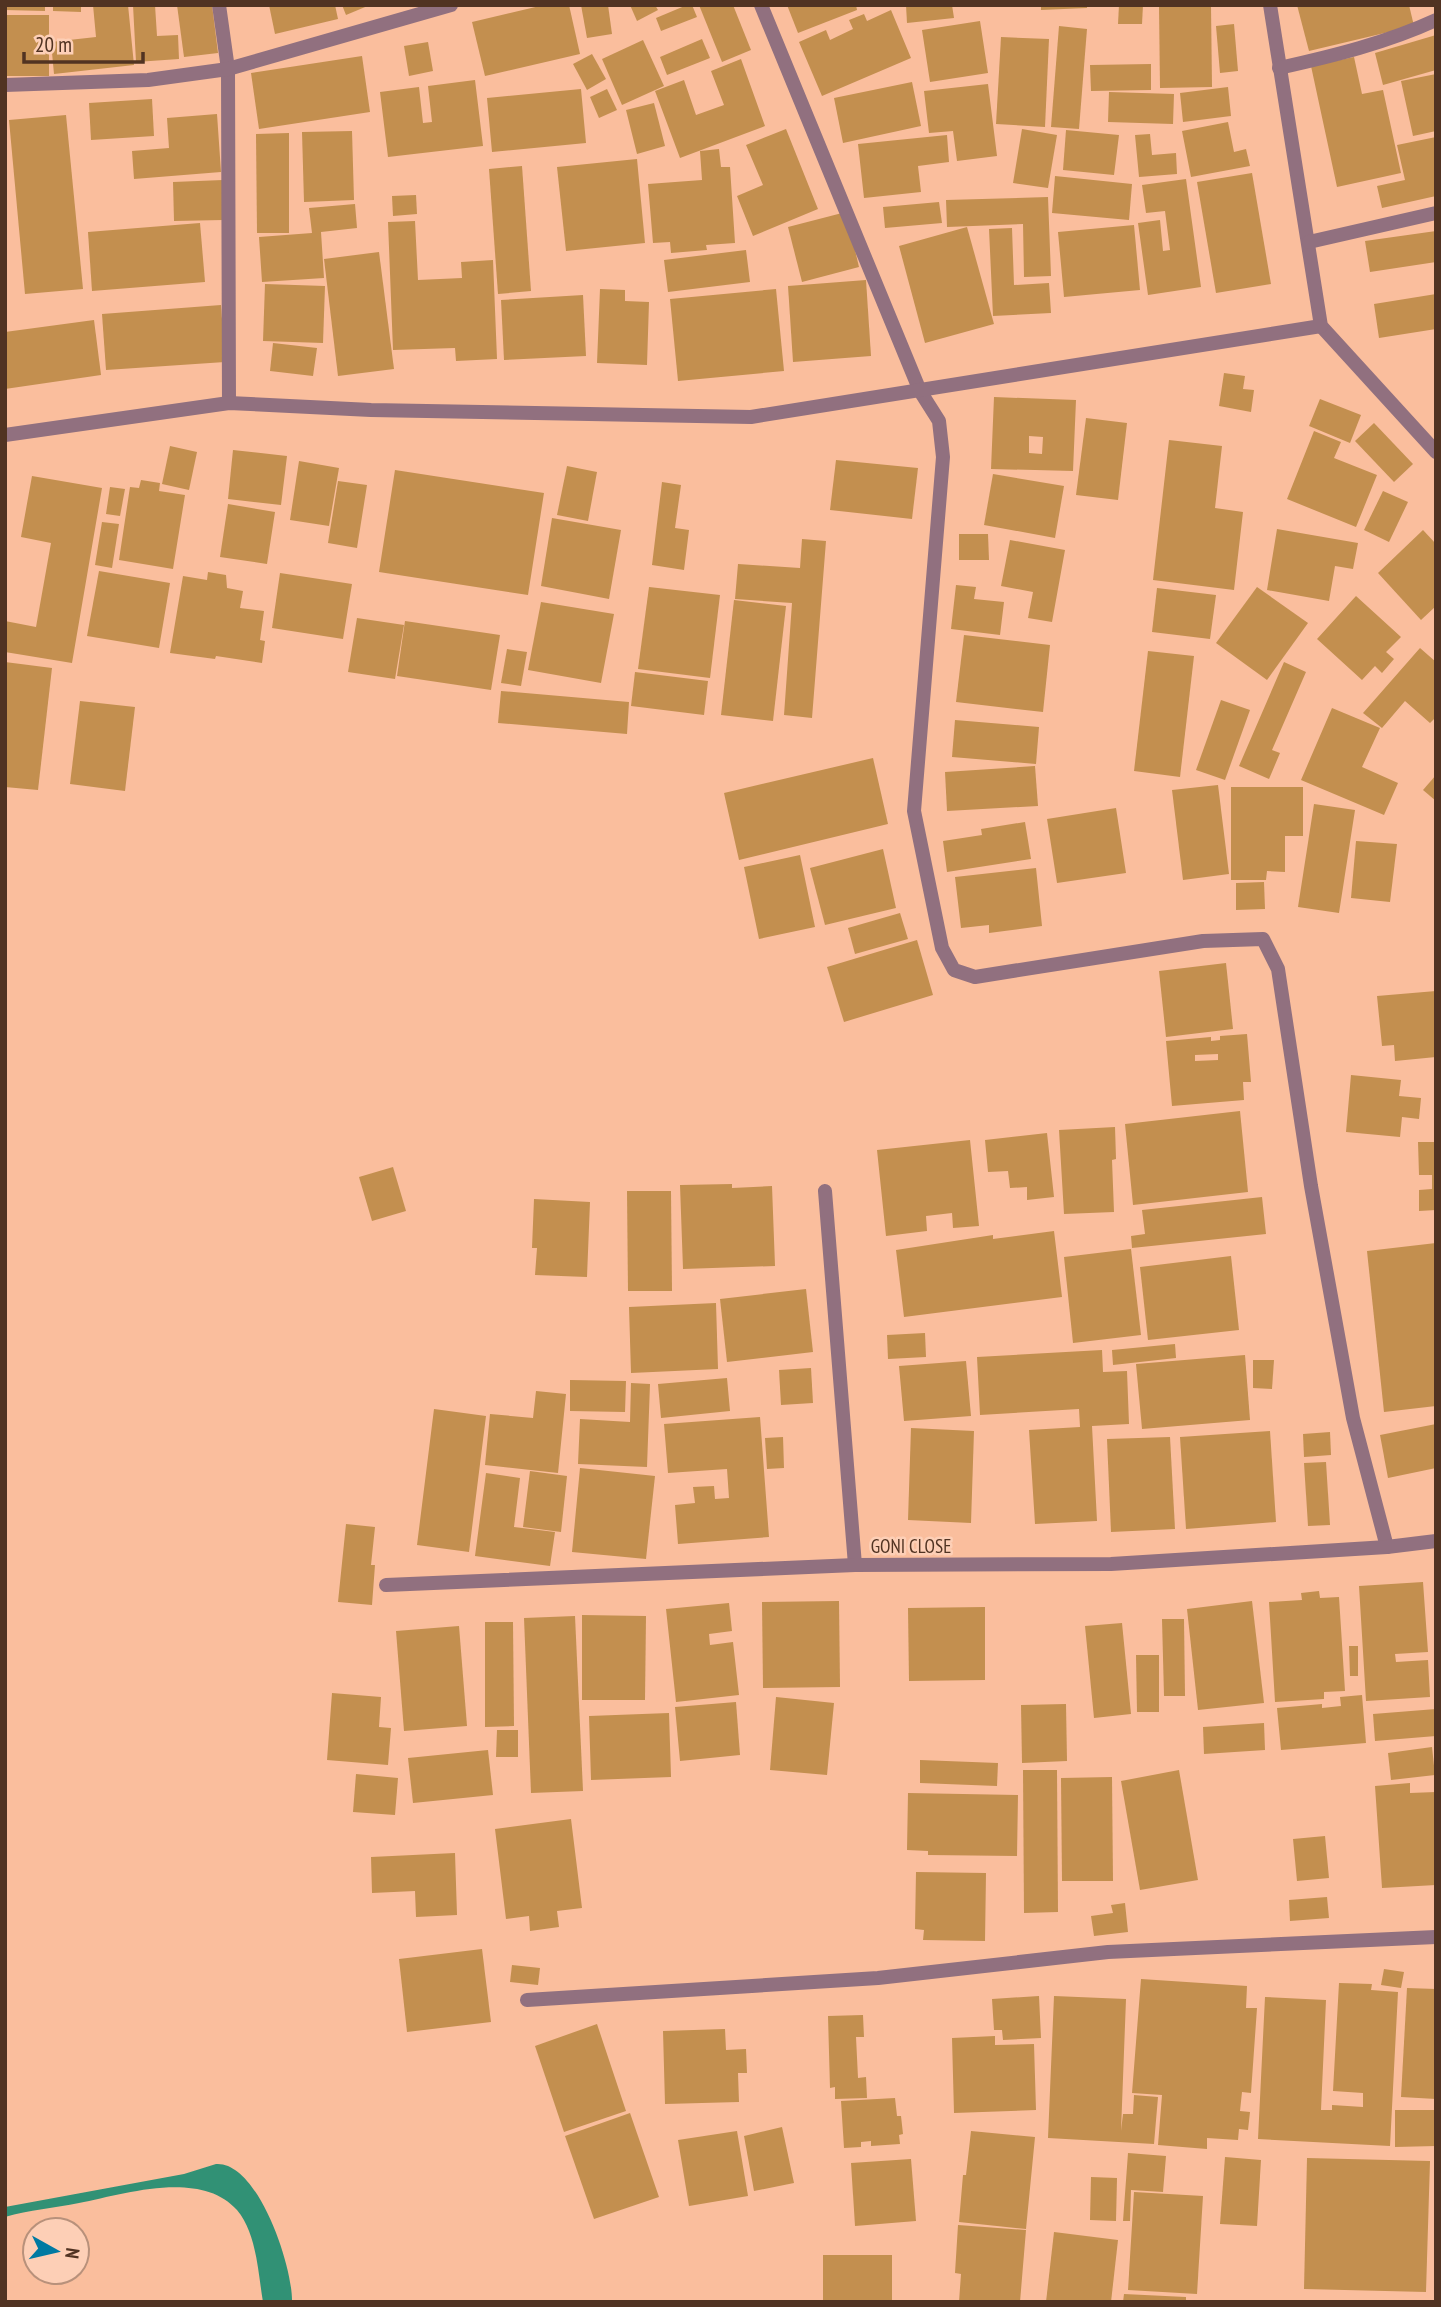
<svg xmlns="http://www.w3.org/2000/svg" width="1441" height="2307" viewBox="0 0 1441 2307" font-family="'PT Sans Narrow',sans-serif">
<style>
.water{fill:#319175}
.building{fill:#c38f4f;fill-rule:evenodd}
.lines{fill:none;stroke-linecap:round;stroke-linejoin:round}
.minor{stroke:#91707f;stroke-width:14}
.labels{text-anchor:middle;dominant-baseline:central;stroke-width:5;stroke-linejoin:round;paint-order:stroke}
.street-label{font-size:19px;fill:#513322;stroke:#fdcfb6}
</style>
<rect width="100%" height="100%" fill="#fabe9d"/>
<path class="water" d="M216 2164C258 2161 293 2267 292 2302H263C258 2273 257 2234 237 2210 201 2169 124 2194 79 2203 55 2208 29 2210 5 2217V2207L184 2174Z"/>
<g class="building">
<path d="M5 5H45V11L5 10Z"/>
<path d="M53 5H81V12L53 11Z"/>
<path d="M93 5H128L134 65 54 74 51 42 96 37Z"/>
<path d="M133 5H155L157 36 178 35 179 59 136 62Z"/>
<path d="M177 5H212L218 53 184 57Z"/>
<path d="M269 5H335L338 19 275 34Z"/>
<path d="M342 5H370L346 15Z"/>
<path d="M544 5H569L580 54 485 76 472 22Z"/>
<path d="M581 5H608L612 34 587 38Z"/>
<path d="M630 5H655L658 10 637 21Z"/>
<path d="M687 5H692L697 17 661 31 656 18Z"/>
<path d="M699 5H733L751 50 722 62Z"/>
<path d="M787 5H856L857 10 798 33Z"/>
<path d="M906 5H952L954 18 907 23Z"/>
<path d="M1041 5H1087V8L1041 10Z"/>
<path d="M1119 5H1143L1142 24H1118Z"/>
<path d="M1297 5H1409L1414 26 1309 51Z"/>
<path d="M1211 6 1212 87 1160 88 1159 7Z"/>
<path d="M891 10 911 58 822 96 799 42 826 30 830 40 853 29 849 20 864 14 867 21Z"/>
<rect x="5" y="15" width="44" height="61"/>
<path d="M980 21 988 73 930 82 922 30Z"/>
<path d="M1234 24 1238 71 1220 73 1216 26Z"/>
<path d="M1059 26 1087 29 1079 129 1051 127Z"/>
<path d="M1436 35V70L1383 85 1375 53Z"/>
<path d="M1001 37 1049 39 1045 127 996 124Z"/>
<path d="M702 39 710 58 667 75 660 57Z"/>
<path d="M643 40 664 86 622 105 602 59Z"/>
<path d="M428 42 433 71 409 76 404 46Z"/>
<path d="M592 54 606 79 587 90 573 64Z"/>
<path d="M362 56 370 112 259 129 251 73Z"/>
<path d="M1354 57 1362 94 1383 90 1401 173 1337 187 1311 66Z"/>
<path d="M741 59 765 126 680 158 655 91 684 80 696 115 724 105 711 71Z"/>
<path d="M1151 64V90L1091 91 1090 65Z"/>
<path d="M1436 74V131L1413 136 1401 81Z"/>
<path d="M475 80 483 146 388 157 380 92 419 87 423 123 432 122 428 86Z"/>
<path d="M912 82 921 126 843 143 834 98Z"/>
<path d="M988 84 997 156 957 161 953 131 929 133 924 91Z"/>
<path d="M1228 87 1231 116 1183 122 1180 93Z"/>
<path d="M581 89 586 143 492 152 487 98Z"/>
<path d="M607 89 617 110 599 118 590 97Z"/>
<path d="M1109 92 1174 94 1173 124 1108 122Z"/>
<path d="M152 99 154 136 91 140 89 103Z"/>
<path d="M654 103 665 146 637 154 626 110Z"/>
<path d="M217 114 221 172 134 179 132 151 169 148 167 118Z"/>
<path d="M66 115 83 289 25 294 9 120Z"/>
<path d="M1228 122 1234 152 1246 149 1250 166 1191 177 1182 131Z"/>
<path d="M786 129 818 209 753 236 737 196 763 185 746 145Z"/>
<path d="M1022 129 1057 135 1048 188 1013 183Z"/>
<path d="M1066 130 1119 135 1114 175 1063 170Z"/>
<path d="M352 131 354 200 304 202 302 132Z"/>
<path d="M289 133V233H257L256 134Z"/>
<path d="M1150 134 1152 155 1176 153 1177 174 1139 177 1135 135Z"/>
<path d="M947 135 949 162 918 166 921 192 864 198 858 144Z"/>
<path d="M1436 137V196L1382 208 1377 186 1405 180 1397 145Z"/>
<path d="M719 149 721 167H730L735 243 706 245 707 250 671 253 670 242 653 243 648 184 702 180 700 151Z"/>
<path d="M637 159 645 243 566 251 557 167Z"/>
<path d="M522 166 531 291 498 294 489 169Z"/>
<path d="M1252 173 1271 284 1216 293 1197 182Z"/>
<path d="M1055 176 1132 184 1129 220 1052 213Z"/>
<path d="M1186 179 1201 287 1148 295 1138 223 1160 220 1163 251 1170 250 1165 211 1146 213 1142 185Z"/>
<path d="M223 180V220L174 221 173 182Z"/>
<path d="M416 195 417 214 393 216 392 196Z"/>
<path d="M1048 197 1051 276 1024 277 1023 224 947 227 946 200Z"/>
<path d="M939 202 942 223 885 228 883 207Z"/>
<path d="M355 204 357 228 321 232 324 278 262 282 259 237 312 233 309 208Z"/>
<path d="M846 212 859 267 802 282 788 227Z"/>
<path d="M415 221 418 280 462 278 461 262 493 260 497 359 456 361 455 348 393 350 388 222Z"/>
<path d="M200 223 205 282 92 291 88 232Z"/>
<path d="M1134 225 1140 290 1064 297 1058 232Z"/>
<path d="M967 227 994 324 925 343 899 246Z"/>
<path d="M1012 228 1014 285 1049 283 1051 313 993 316 989 229Z"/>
<path d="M1436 231V262L1370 272 1365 241Z"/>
<path d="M746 250 750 282 668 292 664 260Z"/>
<path d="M379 252 394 369 338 376 324 259Z"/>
<path d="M866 280 871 356 793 362 788 286Z"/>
<path d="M265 284 325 286 323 343 263 341Z"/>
<path d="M600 289 625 290V301L649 302 647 365 597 363Z"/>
<path d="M776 289 784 371 678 381 670 299Z"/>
<path d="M1436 294V329L1379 338 1374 304Z"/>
<path d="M583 295 586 356 504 360 501 300Z"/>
<path d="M221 305 225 362 106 370 102 314Z"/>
<path d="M94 320 101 375 5 389V332Z"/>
<path d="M273 343 317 348 313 376 270 371Z"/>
<path d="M1224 373 1245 376 1243 389 1254 390 1251 412 1219 406Z"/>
<path d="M994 397 1076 400 1073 471 991 469ZM1029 436 1043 437 1042 454 1029 453Z"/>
<path d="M1320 399 1361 415 1350 443 1309 426Z"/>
<path d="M1086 418 1127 423 1118 500 1076 495Z"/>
<path d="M1374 423 1413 464 1394 482 1355 441Z"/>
<path d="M1314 431 1341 442 1334 458 1377 475 1356 527 1287 499Z"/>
<path d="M1169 440 1222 446 1215 508 1243 512 1234 590 1153 580Z"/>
<path d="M170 446 197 452 189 490 162 484Z"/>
<path d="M233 450 287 456 281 505 228 499Z"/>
<path d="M836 460 918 468 912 519 830 510Z"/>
<path d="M299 461 339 468 329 526 290 520Z"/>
<path d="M567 466 597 472 588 521 557 515Z"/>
<path d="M395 470 544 493 528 595 379 572Z"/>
<path d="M993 474 1064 486 1055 538 984 525Z"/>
<path d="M32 476 102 488 72 663 5 652V621L36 627 51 543 21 537Z"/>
<path d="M141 480 160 483 159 491 185 495 173 569 119 560 130 487 139 488Z"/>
<path d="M338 481 367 485 357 548 328 543Z"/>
<path d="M662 482 681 485 675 528 689 530 684 570 652 565Z"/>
<path d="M110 487 125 489 120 516 106 514Z"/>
<path d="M1383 491 1408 502 1389 542 1364 530Z"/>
<path d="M228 504 275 512 267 564 220 557Z"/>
<path d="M552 518 621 530 609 599 541 586Z"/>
<path d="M102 522 119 524 112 568 95 565Z"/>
<path d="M1277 529 1358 543 1353 569 1335 566 1329 601 1267 590Z"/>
<path d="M1423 530 1436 544V606L1421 620 1378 573Z"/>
<path d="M959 534H988L989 560H959Z"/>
<path d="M802 539 826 541 812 718 784 715 792 603 735 599 738 564 800 568Z"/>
<path d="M1010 540 1065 550 1052 622 1028 618 1033 592 1001 586Z"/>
<path d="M99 571 170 583 159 648 87 636Z"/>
<path d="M208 572 226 575 227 588 243 591 240 608 264 611 260 640 265 641 262 663 216 656 215 659 170 653 183 576 207 580Z"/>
<path d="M280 573 352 584 343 639 272 628Z"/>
<path d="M956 585 976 587 974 599 1004 602 1000 635 951 629Z"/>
<path d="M649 587 720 595 710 678 638 669Z"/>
<path d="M1257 587 1308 623 1267 680 1216 643Z"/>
<path d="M1157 588 1216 595 1210 639 1152 632Z"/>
<path d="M1356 596 1401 637 1386 652 1394 659 1382 673 1375 666 1362 680 1317 639Z"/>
<path d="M734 600 786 606 773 721 721 715Z"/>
<path d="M541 602 614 614 601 683 528 670Z"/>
<path d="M357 618 404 625 395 679 348 672Z"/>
<path d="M405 621 500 635 491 690 397 676Z"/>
<path d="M964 635 1050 645 1043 712 956 702Z"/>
<path d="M1420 648 1436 662V717L1430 723 1405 701 1382 728 1363 713Z"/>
<path d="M507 649 527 652 521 686 501 683Z"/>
<path d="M1148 651 1194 656 1180 777 1134 771Z"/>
<path d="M5 662 52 668 38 790 5 787Z"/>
<path d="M1284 662 1306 672 1272 750 1280 753 1269 779 1239 766Z"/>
<path d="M635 672 708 681 704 715 631 706Z"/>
<path d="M501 691 629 702 627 734 498 723Z"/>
<path d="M1221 700 1250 710 1225 780 1196 770Z"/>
<path d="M80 701 135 707 125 791 70 784Z"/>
<path d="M1332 708 1380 728 1362 767 1398 783 1384 815 1301 780Z"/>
<path d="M955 720 1039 727 1036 764 952 757Z"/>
<path d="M873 758 888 824 739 860 724 793Z"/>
<path d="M1035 766 1038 806 947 811 945 772Z"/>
<path d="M1436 775V801L1423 790Z"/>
<path d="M1218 785 1229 874 1183 880 1172 790Z"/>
<path d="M1231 787H1303V836H1285V872L1267 871 1266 880H1231Z"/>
<path d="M1314 804 1355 810 1339 913 1298 907Z"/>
<path d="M1116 808 1126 873 1057 883 1047 819Z"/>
<path d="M1025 822 1031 859 947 872 943 841 982 835 981 829Z"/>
<path d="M1356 841 1397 844 1390 902 1351 898Z"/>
<path d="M883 849 896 908 825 925 810 868Z"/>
<path d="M800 855 815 927 759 939 744 867Z"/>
<path d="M1036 868 1042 926 989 933V925L961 928 955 877Z"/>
<path d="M1264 882 1265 909 1236 910V883Z"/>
<path d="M900 913 908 939 855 954 848 928Z"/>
<path d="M917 940 933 995 844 1022 827 967Z"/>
<path d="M1226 963 1233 1029 1166 1037 1159 971Z"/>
<path d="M1436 991V1057L1395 1061 1394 1045 1382 1046 1377 996Z"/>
<path d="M1247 1034 1251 1082H1243L1244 1100 1172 1106 1166 1041 1211 1037V1041L1220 1040V1036ZM1218 1054V1060L1195 1061V1055Z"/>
<path d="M1351 1075 1401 1080 1399 1096 1421 1098 1419 1119 1402 1117 1400 1137 1346 1132Z"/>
<path d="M1240 1111 1248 1192 1133 1205 1125 1124Z"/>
<path d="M1115 1127 1116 1159 1112 1160 1114 1212 1064 1214 1059 1130Z"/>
<path d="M1047 1133 1054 1197 1027 1200V1187L1010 1188 1008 1171 988 1172 985 1140Z"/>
<path d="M970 1140 979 1226 953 1228 952 1213 926 1216 927 1231 886 1236 877 1150Z"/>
<path d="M1418 1142H1436V1210L1419 1211V1190L1432 1189V1175H1419Z"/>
<path d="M393 1167 406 1211 372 1221 359 1177Z"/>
<path d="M732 1184V1188L772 1186 775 1266 683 1269 680 1185Z"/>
<path d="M627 1191H671L672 1291H628Z"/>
<path d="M1262 1197 1266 1234 1132 1248 1131 1236 1145 1234 1142 1210Z"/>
<path d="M534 1199 590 1202 587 1277 535 1275 537 1248H532Z"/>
<path d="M1054 1231 1062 1297 904 1317 896 1250 993 1235V1239Z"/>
<path d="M1436 1243V1406L1384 1412 1367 1251Z"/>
<path d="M1131 1249 1141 1335 1073 1343 1064 1257Z"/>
<path d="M1231 1256 1239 1330 1148 1340 1140 1267Z"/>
<path d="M806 1289 813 1352 727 1362 720 1299Z"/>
<path d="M716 1303 718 1369 631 1373 629 1307Z"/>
<path d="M925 1333 926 1357 888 1359 887 1335Z"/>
<path d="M1175 1344 1176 1358 1113 1365 1112 1350Z"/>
<path d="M1102 1350 1103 1372 1127 1371 1129 1424 1092 1426 1097 1521 1035 1524 1029 1430 1080 1427 1079 1409 980 1415 977 1357Z"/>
<path d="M1245 1355 1250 1420 1142 1429 1136 1364Z"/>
<path d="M1253 1360H1274L1272 1389 1253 1388Z"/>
<path d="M966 1361 971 1416 904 1421 899 1366Z"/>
<path d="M811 1368 813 1403 781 1405 779 1370Z"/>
<path d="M727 1378 730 1411 661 1418 658 1384Z"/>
<path d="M570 1380 626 1381 625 1412 570 1411Z"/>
<path d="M631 1383 650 1384 647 1467 578 1464 580 1419 630 1422Z"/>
<path d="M536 1391 566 1394 558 1473 485 1465 490 1414 533 1418Z"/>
<path d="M434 1409 486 1416 469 1552 417 1545Z"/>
<path d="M760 1417 769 1537 678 1544 675 1505 695 1503 693 1487 714 1486 715 1499 729 1498 727 1469 668 1473 664 1424Z"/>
<path d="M1436 1424V1468L1388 1478 1380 1435Z"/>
<path d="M911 1428 974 1431 971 1523 908 1520Z"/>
<path d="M1270 1431 1276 1522 1186 1529 1180 1437Z"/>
<path d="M1330 1432 1331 1455 1304 1457 1303 1434Z"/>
<path d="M783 1437 784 1468 767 1469 765 1438Z"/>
<path d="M1170 1437 1175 1529 1111 1532 1107 1439Z"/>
<path d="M1326 1462 1330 1525 1308 1526 1304 1463Z"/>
<path d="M580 1468 655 1476 646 1559 572 1552Z"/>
<path d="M530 1471 567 1476 561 1532 523 1527Z"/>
<path d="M486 1473 520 1478 514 1527 555 1532 550 1566 475 1556Z"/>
<path d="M346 1524 375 1527 371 1565H375L372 1605 338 1602Z"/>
<path d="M1423 1582 1428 1652 1395 1654 1396 1662 1428 1660 1430 1697 1366 1701 1359 1586Z"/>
<path d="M1319 1591 1320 1598 1339 1597 1345 1691 1324 1692V1699L1275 1702 1269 1602 1302 1600 1301 1593Z"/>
<path d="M839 1601 840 1687 763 1688 762 1602Z"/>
<path d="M1252 1601 1264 1703 1198 1710 1187 1609Z"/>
<path d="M729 1603 732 1631 709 1634 710 1645 733 1642 739 1695 676 1702 666 1609Z"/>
<path d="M985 1607V1680L909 1681 908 1608Z"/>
<path d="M582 1615 646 1616 645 1700H582Z"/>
<path d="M575 1616 583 1791 531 1793 524 1618Z"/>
<path d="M1162 1619H1184L1185 1696H1164Z"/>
<path d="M485 1622H513L514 1726 485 1727Z"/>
<path d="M1122 1623 1131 1714 1094 1718 1085 1626Z"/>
<path d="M459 1626 467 1726 404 1731 396 1631Z"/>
<path d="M1349 1646H1358V1676H1350Z"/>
<path d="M1136 1655H1159V1712H1137Z"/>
<path d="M332 1693 381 1697 379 1727 391 1728 388 1765 327 1760Z"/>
<path d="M1362 1695 1366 1743 1281 1750 1277 1708 1322 1704V1708L1341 1706 1340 1697Z"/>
<path d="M776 1697 834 1703 827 1775 770 1770Z"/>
<path d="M736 1702 740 1755 680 1761 675 1707Z"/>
<path d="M1066 1704 1067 1761 1022 1763 1021 1705Z"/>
<path d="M1436 1709V1736L1375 1741 1373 1714Z"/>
<path d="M669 1713 671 1777 591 1780 589 1716Z"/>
<path d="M1264 1723 1265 1750 1204 1754 1203 1727Z"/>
<path d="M497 1730H518V1757H496Z"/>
<path d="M1432 1747 1435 1775 1391 1780 1388 1753Z"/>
<path d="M488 1750 493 1795 413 1803 408 1758Z"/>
<path d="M920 1760 998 1763 997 1786 920 1783Z"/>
<path d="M1023 1770H1057L1058 1912 1024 1913Z"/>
<path d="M1179 1770 1198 1880 1140 1890 1121 1781Z"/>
<path d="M356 1774 398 1778 395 1815 353 1812Z"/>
<path d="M1112 1777 1113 1881H1062L1061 1778Z"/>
<path d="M1410 1783V1793L1436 1792V1885L1382 1888 1375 1786Z"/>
<path d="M908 1793 1018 1795 1017 1856 928 1855V1851L907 1850Z"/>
<path d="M571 1819 582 1908 557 1911 559 1927 530 1931 529 1916 506 1919 495 1829Z"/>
<path d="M1325 1836 1329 1878 1297 1881 1293 1839Z"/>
<path d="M455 1853 457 1915 416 1917 415 1891 372 1893 371 1857Z"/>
<path d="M916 1872 986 1873 985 1941 923 1940 924 1930 915 1929Z"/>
<path d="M1327 1897 1329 1918 1290 1921 1289 1900Z"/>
<path d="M1125 1903 1128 1932 1094 1936 1091 1916 1113 1913 1111 1905Z"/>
<path d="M482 1949 491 2022 407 2032 399 1959Z"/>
<path d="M512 1965 540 1968 538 1985 510 1982Z"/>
<path d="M1384 1969 1404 1972 1401 1988 1381 1985Z"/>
<path d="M1141 1979 1247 1986 1246 2008H1257L1251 2093 1242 2092 1240 2111 1250 2112 1248 2130 1239 2129 1238 2140 1207 2138V2149L1158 2145 1162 2095 1132 2093Z"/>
<path d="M1339 1983 1372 1984 1371 1990 1398 1992 1390 2146 1258 2139 1265 1997 1326 2000 1321 2110H1332V2105L1363 2107V2093L1333 2091Z"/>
<path d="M1407 1988 1436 1989V2099L1401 2097Z"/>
<path d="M1039 1996 1041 2038 1003 2040 1002 2030H994L992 1999Z"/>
<path d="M1054 1996 1126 1999 1121 2131 1123 2114H1133L1134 2095 1158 2097 1154 2144 1048 2138Z"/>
<path d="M863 2015 864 2037H856L858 2078 866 2077 867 2098 835 2099V2087L830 2088 828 2016Z"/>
<path d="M597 2024 626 2111 564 2132 535 2046Z"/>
<path d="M725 2029 726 2050 746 2049 747 2073H738L739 2102 665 2104 663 2031Z"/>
<path d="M995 2036V2045L1034 2044 1036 2110 954 2113 952 2038Z"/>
<path d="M895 2098 897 2116H901L903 2134 899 2135 900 2144 871 2146V2141L861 2142V2147L844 2148 841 2101Z"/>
<path d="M1395 2110H1436V2146L1395 2147Z"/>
<path d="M630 2113 659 2197 594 2219 565 2136Z"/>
<path d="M782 2127 794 2183 754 2191 744 2136Z"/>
<path d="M737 2131 748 2196 689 2206 678 2140Z"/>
<path d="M971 2131 1035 2137 1026 2229 959 2222 963 2175H966Z"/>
<path d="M1128 2153 1166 2156 1163 2192 1131 2190 1130 2221H1123Z"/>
<path d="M1225 2157 1261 2160 1257 2226 1220 2224Z"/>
<path d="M1307 2158 1430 2161 1426 2292 1304 2289Z"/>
<path d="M911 2159 916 2221 855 2226 851 2163Z"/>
<path d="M1091 2177 1117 2178 1116 2221 1090 2220Z"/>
<path d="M1134 2192 1203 2196 1197 2294 1128 2290Z"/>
<path d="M958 2225 1026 2230 1020 2302H959L961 2274 955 2273Z"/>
<path d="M1054 2232 1118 2240 1111 2302H1046Z"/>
<rect x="823" y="2255" width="69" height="47"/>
<path d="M1124 2294 1186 2297V2302H1123Z"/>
</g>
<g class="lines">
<g class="minor">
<path d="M219 5 228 69 229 403"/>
<path d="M761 5 920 391 939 421 943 457 914 811 942 948 954 970 975 977 1203 941 1263 939 1278 969 1311 1186 1353 1418 1387 1547"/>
<path d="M1270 5 1321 326 1436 452"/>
<path d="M1279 68C1333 56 1386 43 1436 20"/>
<path d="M5 85 148 80 228 69 451 5"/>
<path d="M1309 242 1436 213"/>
<path d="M5 435 229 403 371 410 751 417 1321 326"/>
<path d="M825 1191 855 1565"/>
<path d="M386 1585 855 1565 1111 1564 1387 1547 1436 1541"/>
<path d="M527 2000 878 1978 1108 1952 1436 1937"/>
</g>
</g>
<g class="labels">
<g class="street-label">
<text x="911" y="1546">GONI CLOSE</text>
</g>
</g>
<rect width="1441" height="2307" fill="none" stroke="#513322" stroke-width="14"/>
<g transform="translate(56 2251) rotate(98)"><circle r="33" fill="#fdcfb6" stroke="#b8917b" stroke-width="2"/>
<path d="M0-5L12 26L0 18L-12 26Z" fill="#007aa2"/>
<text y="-10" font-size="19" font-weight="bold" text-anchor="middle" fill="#513322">N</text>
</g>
<path d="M24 52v10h119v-10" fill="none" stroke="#513322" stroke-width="3.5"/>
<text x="35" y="52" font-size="21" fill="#513322" stroke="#fdcfb6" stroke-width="5" paint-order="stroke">20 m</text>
</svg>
